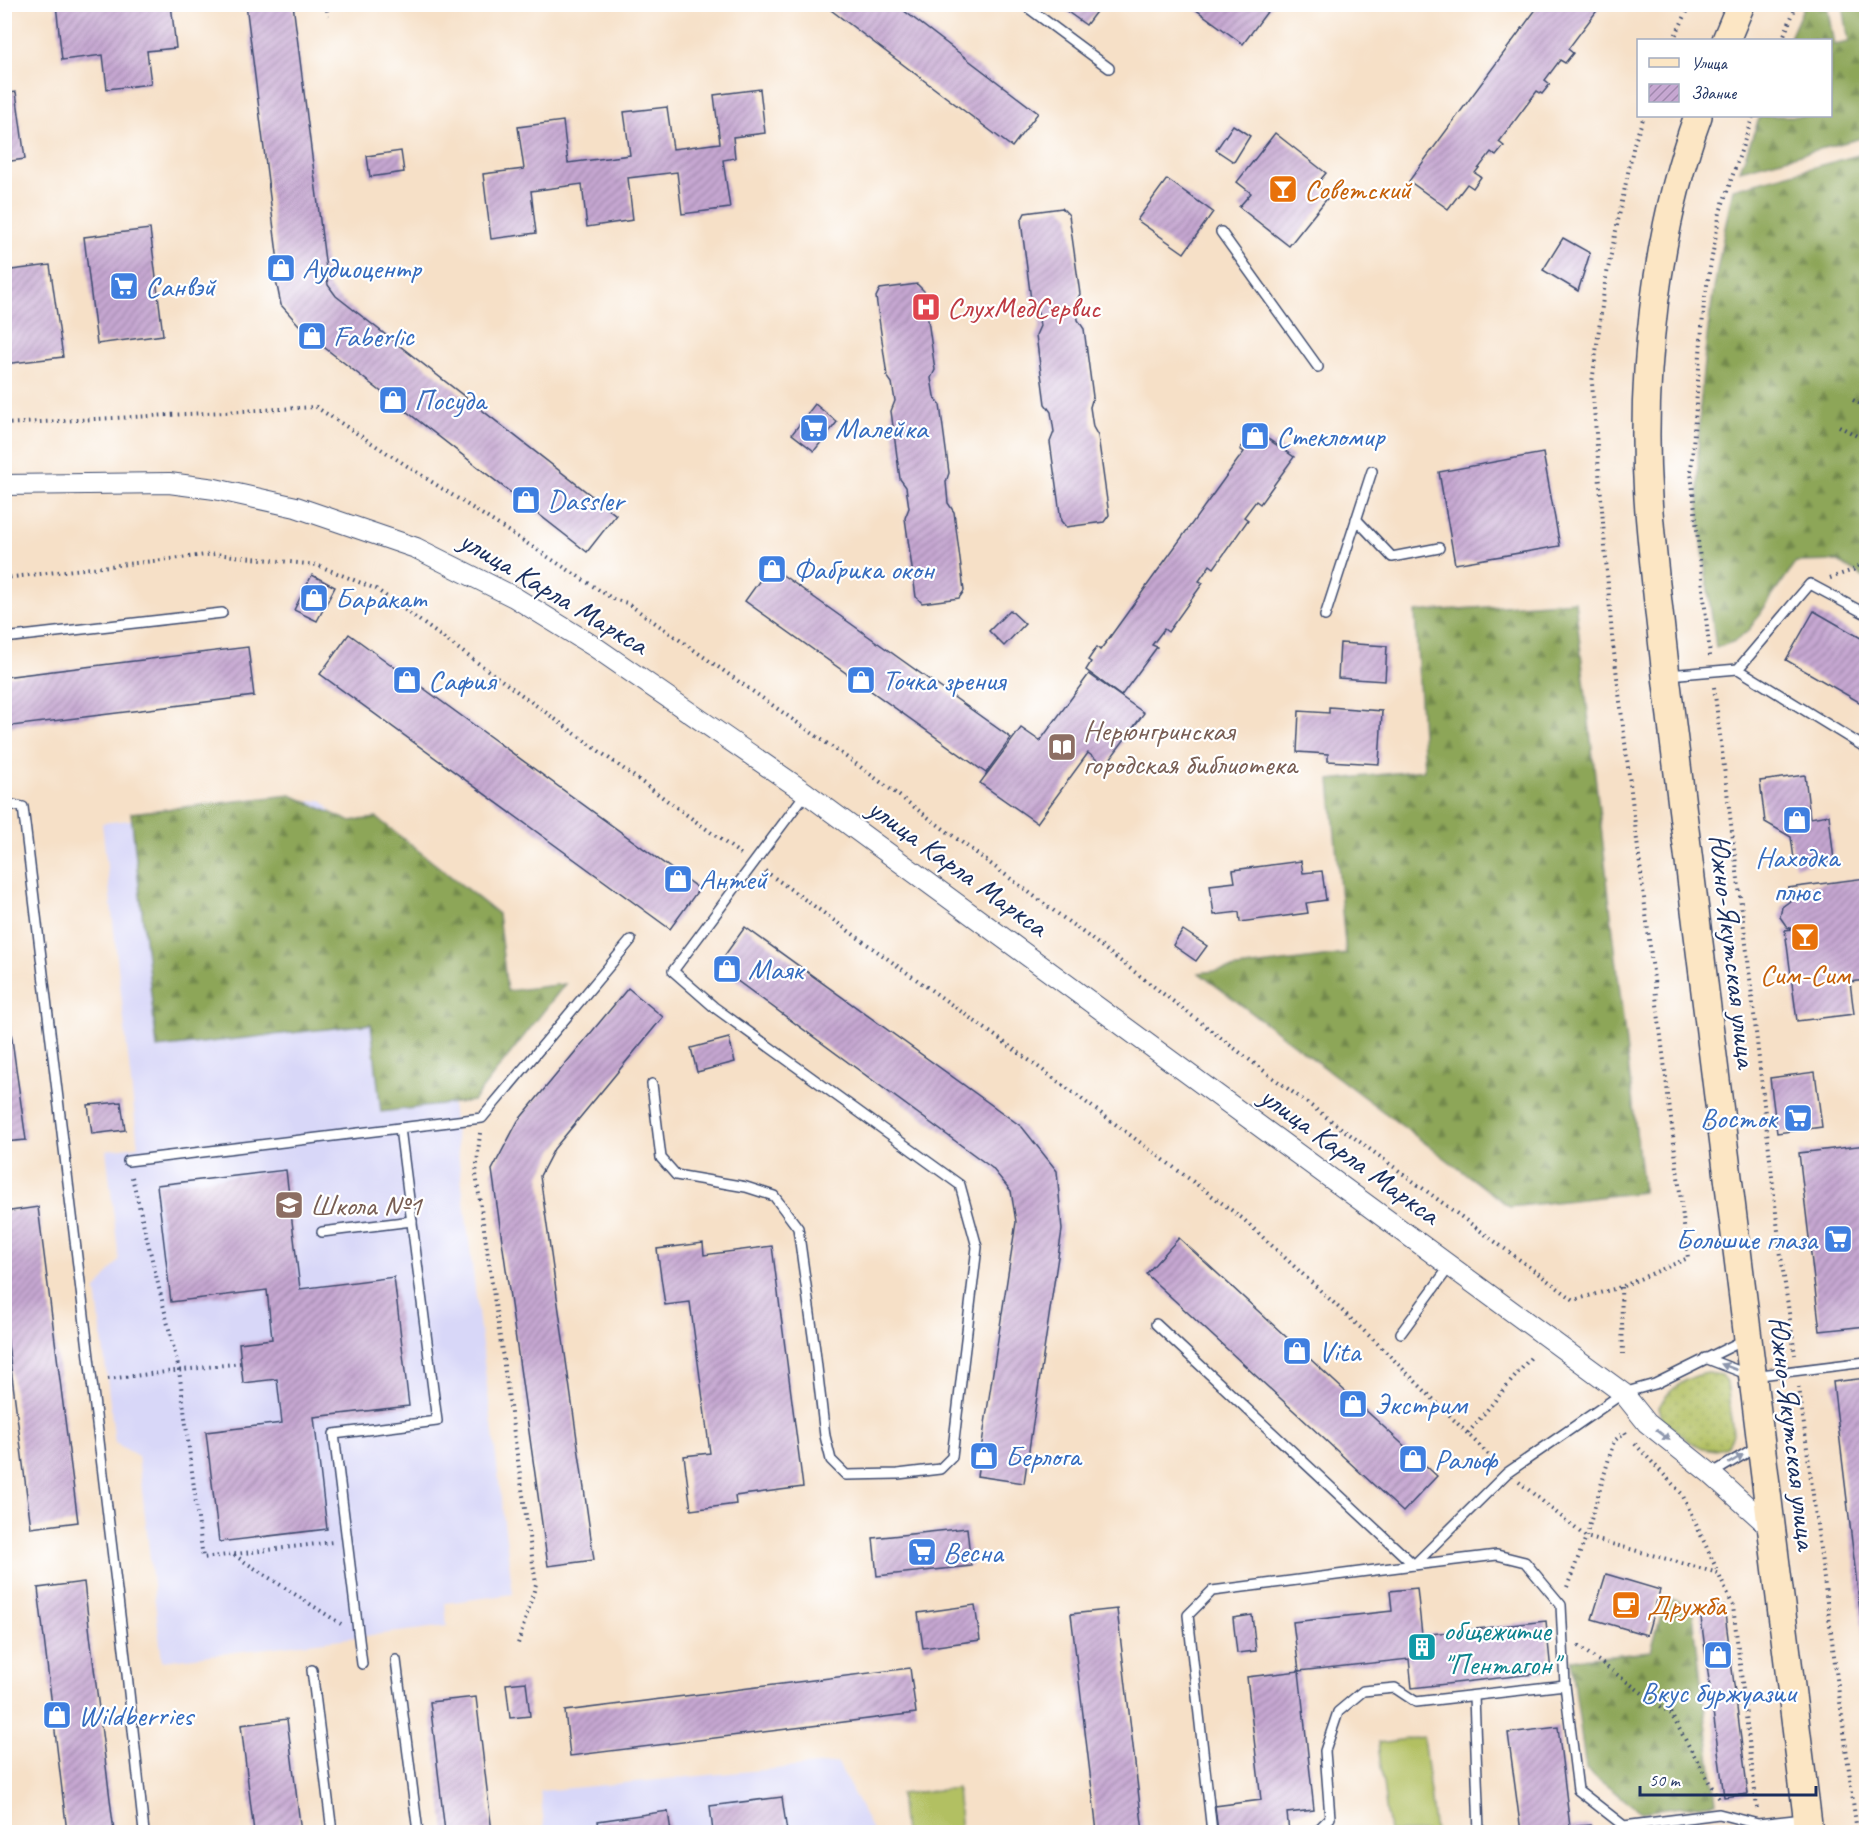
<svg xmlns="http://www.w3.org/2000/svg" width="1871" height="1837" viewBox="0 0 1871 1837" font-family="Caveat,sans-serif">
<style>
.built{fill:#d8d7f8}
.forest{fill:url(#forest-firs);stroke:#546a5b;stroke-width:1.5}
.park{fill:url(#park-dots);stroke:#667860;stroke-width:1.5}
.garden{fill:#b2c062;stroke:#667860;stroke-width:1.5}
.building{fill:url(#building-hatch)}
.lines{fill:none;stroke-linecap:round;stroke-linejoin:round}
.lane-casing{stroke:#3c4a6e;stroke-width:12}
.street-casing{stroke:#3c4a6e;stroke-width:22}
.secondary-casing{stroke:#3c4a6e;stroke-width:30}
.path{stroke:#3c4a6e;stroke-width:4;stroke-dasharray:1.5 4.5;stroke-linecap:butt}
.lane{stroke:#fff;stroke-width:9}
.street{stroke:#fff;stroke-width:20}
.secondary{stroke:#fce6c4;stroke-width:27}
.oneway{fill:#8d97ae}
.labels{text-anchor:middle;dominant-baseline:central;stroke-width:4.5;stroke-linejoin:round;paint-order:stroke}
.food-label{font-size:30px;fill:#c56008;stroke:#fff;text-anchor:start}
.shop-label{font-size:30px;fill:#366cbe;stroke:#fff;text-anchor:start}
.health-label{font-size:30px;fill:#be3a42;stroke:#fff;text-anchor:start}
.street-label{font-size:30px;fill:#1b2f5e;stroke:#fff}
.education-label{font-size:30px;fill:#785e54;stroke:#fff;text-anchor:start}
.culture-label{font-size:30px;fill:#0d838f;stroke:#fff;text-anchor:start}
</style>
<defs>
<pattern id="forest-firs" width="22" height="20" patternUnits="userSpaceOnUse" patternTransform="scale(1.5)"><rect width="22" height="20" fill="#8da658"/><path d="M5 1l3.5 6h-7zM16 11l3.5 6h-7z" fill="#72884c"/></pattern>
<pattern id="park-dots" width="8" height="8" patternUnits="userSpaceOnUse" patternTransform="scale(1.5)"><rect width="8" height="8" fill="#b2c062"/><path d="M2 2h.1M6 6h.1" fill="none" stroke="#98a558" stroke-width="1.8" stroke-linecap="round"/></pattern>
<pattern id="building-hatch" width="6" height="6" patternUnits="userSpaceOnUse" patternTransform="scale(1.5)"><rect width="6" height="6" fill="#c6a7d1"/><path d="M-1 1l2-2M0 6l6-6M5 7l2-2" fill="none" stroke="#a088ad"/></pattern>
</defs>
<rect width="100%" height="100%" fill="#fff"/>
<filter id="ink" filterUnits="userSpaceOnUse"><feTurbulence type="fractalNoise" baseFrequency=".0167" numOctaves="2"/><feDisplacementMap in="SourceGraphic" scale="12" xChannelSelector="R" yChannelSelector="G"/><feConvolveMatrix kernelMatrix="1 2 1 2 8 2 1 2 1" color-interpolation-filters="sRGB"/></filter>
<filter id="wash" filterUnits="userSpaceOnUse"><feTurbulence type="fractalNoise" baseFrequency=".008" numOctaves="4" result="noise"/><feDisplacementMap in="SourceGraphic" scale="24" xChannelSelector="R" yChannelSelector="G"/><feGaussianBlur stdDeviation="1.35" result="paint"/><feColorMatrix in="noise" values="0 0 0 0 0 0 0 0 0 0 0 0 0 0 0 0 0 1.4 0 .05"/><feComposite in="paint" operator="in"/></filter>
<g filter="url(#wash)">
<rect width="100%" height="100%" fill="#f6e0c7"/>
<g class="built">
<path d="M322 800 456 969 473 1101 452 1104 513 1594 445 1603 447 1626 162 1661 138 1456 115 1443 96 1290 119 1260 106 1150 138 1146 102 823Z"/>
<path d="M838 1763 873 1832H545L540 1791Z"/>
</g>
<g class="forest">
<path d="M1805 4 1827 5 1834 45 1849 42 1843 5H1866V137L1740 170 1760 116H1830V40H1789Z"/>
<path d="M1866 153V579L1837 561 1796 562 1748 631 1735 641 1716 648C1711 606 1703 563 1700 521 1692 410 1710 297 1733 189Z"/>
<path d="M1575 601 1643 1192 1510 1207 1199 973 1346 954 1330 780 1424 770 1415 612Z"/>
<path d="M291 795 349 821 377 818 498 914 507 991 565 984 473 1101 381 1112 371 1024 157 1048 131 813Z"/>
<path d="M1666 1597 1692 1606 1716 1803 1641 1812 1586 1770 1571 1659 1651 1651Z"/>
</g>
<path class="park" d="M1708 1373 1722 1375 1727 1383 1733 1434 1727 1447 1715 1450 1703 1448 1688 1441 1662 1418 1659 1407C1668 1389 1688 1376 1708 1373Z"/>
<g class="garden">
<path d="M1423 1737 1435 1832H1389L1378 1743Z"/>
<path d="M957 1788 961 1832H904L900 1794Z"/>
</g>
<g id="blocks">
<g class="building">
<path d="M56 4H171L176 48 147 51 151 84 107 89 103 55 62 60Z"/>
<path d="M246 4H293L328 285 336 296 616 515 587 552 307 334 281 305 274 271 279 270Z"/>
<path d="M823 4H895L1038 113 1012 147Z"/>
<path d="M1198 4H1273L1243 44 1195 9Z"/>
<path d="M1540 4H1602L1568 49 1573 53 1565 63 1560 60 1545 80 1550 84 1542 94 1537 91 1499 142 1504 146 1496 156 1491 152 1475 173 1481 177 1473 188 1467 184 1448 209 1409 181Z"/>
<path d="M1058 5H1101L1086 25Z"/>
<path d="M760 89 765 133 733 137 735 158 723 160 730 208 682 214 677 172 628 178 633 220 587 227 582 184 531 191 536 233 491 239 483 174 524 169 518 127 563 121 568 163 630 155 624 112 667 107 673 149 720 143 714 95Z"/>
<path d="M16 92 25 159 4 162V94Z"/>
<path d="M1233 125 1250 136 1234 162 1216 150Z"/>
<path d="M1275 133 1326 173 1316 185 1329 196 1289 246 1239 207 1251 193 1237 182Z"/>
<path d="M401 151 404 172 370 177 367 156Z"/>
<path d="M1167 179 1213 212 1184 253 1137 220Z"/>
<path d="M1062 208 1069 215 1080 294 1076 302 1078 320 1084 329 1093 397 1090 407 1093 427 1098 436 1109 515 1104 522 1066 527 1061 521 1050 442 1054 432 1051 412 1045 404 1036 335 1040 326 1037 307 1031 300 1021 221 1025 213Z"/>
<path d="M150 229 163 335 97 344 84 237Z"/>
<path d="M1563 238 1590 253 1578 291 1543 270Z"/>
<path d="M50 265 63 357 4 364V271Z"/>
<path d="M917 284 924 291 935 370 931 378 934 396 940 405 949 473 946 482 948 503 954 512 964 591 959 598 922 603 916 597 905 518 909 508 906 487 900 479 891 411 895 401 892 383 887 376 876 297 880 289Z"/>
<path d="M815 404 837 422 814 451 792 434Z"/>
<path d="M1258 432 1294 457 1260 504 1256 501 1244 517 1248 520 1214 568 1210 565 1199 581 1203 583 1168 632 1164 629 1152 645 1157 647 1121 696 1086 670 1091 662 1088 660 1097 647 1100 650 1107 641 1237 461 1244 452 1240 449 1249 437 1252 440Z"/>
<path d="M1543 453 1560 546 1455 564 1439 472Z"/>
<path d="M770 566 1011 738 986 773 745 601Z"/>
<path d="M312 575 335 587 317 621 294 610Z"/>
<path d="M1010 610 1025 624 1004 646 989 631Z"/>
<path d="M1814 611 1866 641V706L1786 660Z"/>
<path d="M349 634 699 889 670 929 320 674Z"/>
<path d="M1340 643 1387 646 1385 681 1338 678Z"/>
<path d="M248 647 254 696 4 727V677Z"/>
<path d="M1089 674 1144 713 1105 766 1088 753 1037 823 980 783 1021 728 1040 741Z"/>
<path d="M1329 707 1382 711 1379 764 1328 761V754L1297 752 1299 711 1329 713Z"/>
<path d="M1805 775 1810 818 1829 815 1834 861 1795 866 1791 837 1765 822 1760 781Z"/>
<path d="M1301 861 1303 873 1322 871 1326 900 1306 903 1308 913 1240 922 1239 912 1214 915 1210 885 1235 882 1233 870Z"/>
<path d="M1866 878V980L1850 982 1854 1014 1797 1021 1785 930 1793 929 1787 927 1780 917 1782 907 1790 901 1788 888Z"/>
<path d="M745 927 1022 1127 1057 1171 1062 1230 1024 1483 977 1476 1016 1222 1011 1191 992 1168 717 966Z"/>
<path d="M1183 930 1207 946 1196 961 1173 945Z"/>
<path d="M4 982 26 1140 4 1142Z"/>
<path d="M628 988 663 1017 554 1149 540 1176 594 1560 548 1566 492 1170 518 1121Z"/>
<path d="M729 1038 735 1062 697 1072 691 1048Z"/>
<path d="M1815 1072 1822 1127 1777 1133 1770 1078Z"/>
<path d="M121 1102 125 1130 92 1134 88 1105Z"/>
<path d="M1866 1145V1326L1820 1331 1799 1153Z"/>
<path d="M286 1170 300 1289 394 1277 409 1406 314 1417 327 1529 219 1542 206 1432 282 1423 277 1379 243 1383 239 1343 272 1339 267 1290 171 1302 157 1185Z"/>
<path d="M38 1207 78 1522 31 1528 4 1312V1212Z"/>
<path d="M1179 1238 1437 1476 1403 1512 1146 1274Z"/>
<path d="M703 1243 704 1255 772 1246 803 1487 735 1496 736 1504 691 1510 684 1456 710 1453 690 1302 665 1305 657 1249Z"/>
<path d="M1866 1378V1652H1865L1833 1382Z"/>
<path d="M967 1528 971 1566 877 1576 873 1538Z"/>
<path d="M1606 1574 1660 1590 1647 1635 1592 1619Z"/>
<path d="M84 1582 90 1635 114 1832H67L38 1588Z"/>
<path d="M1417 1588 1422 1635 1546 1621 1551 1672 1412 1688 1409 1659 1299 1671 1293 1622 1392 1611 1390 1591Z"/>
<path d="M975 1605 980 1640 923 1648 918 1613Z"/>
<path d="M1724 1606 1748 1794 1724 1797 1700 1610Z"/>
<path d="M1117 1609 1143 1832H1097L1071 1614Z"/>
<path d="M1252 1615 1256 1651 1237 1653 1233 1618Z"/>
<path d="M910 1668 916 1713 570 1756 565 1711Z"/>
<path d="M1299 1671 1314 1810 1287 1813 1289 1832H1239V1831L1218 1832 1215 1806 1261 1800 1247 1677Z"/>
<path d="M526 1682 530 1716 510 1718 506 1684Z"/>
<path d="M476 1697 492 1832H445L430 1702Z"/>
<path d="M287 1719 301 1832H254L241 1725Z"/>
<path d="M1558 1727 1570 1827 1591 1825V1832H1521L1508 1733Z"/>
<path d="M782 1797 787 1832H713L710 1806Z"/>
<path d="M668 1811 671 1832H599L598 1821Z"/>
</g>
</g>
</g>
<g filter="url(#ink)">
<use href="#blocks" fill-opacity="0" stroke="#3c4a6e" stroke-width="1.5"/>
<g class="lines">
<g class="lane-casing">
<g id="lane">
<path d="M1023 4 1109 68"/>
<path d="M1221 232 1318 367"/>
<path d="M1356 519 1392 557 1439 548"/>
<path d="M1325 616 1372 471"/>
<path d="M4 638 222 613"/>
<path d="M1738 669 1810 584 1866 614"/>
<path d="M1668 675 1738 669 1866 748"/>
<path d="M4 803 23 807 127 1674 144 1832"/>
<path d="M652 1084 661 1158 676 1175 746 1187 774 1196 798 1228 815 1350 825 1436 831 1460 846 1475 898 1474 940 1469 952 1457 977 1247 960 1185 714 1007 673 971 806 793"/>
<path d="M128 1161 482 1118 631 940"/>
<path d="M322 1232 412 1221"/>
<path d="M1156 1324 1414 1565 1497 1555 1525 1562 1561 1605 1565 1685"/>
<path d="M1401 1333 1450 1266"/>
<path d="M1705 1358 1752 1376 1866 1362"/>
<path d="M1711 1474 1758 1446"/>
<path d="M396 1660 418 1832"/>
<path d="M362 1664 334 1434 437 1421 400 1128"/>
<path d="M312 1670 332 1832"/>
<path d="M1474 1696 1479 1832"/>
<path d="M1212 1832 1188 1615 1212 1591 1414 1565 1507 1473 1623 1393 1655 1384 1744 1340"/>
<path d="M1316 1832 1330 1818 1325 1751 1338 1712 1363 1691 1395 1688 1416 1702 1565 1685 1578 1790 1624 1826 1719 1814 1758 1824 1804 1819"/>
</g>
</g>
<g class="street-casing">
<path id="street" d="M4 485 169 483 215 489 296 507 416 548 514 597 595 647 806 793 1623 1393 1647 1423 1711 1474 1771 1528"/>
</g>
<g class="secondary-casing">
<g id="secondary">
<path d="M1726 40 1741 4"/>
<path d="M1698 116C1656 230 1640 376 1648 498 1652 557 1660 617 1666 676L1809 1832"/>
</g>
</g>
<g class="path">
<path d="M326 4 328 16"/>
<path d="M1673 40 1691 4"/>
<path d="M1782 40 1797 4"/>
<path d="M1853 400 1866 407"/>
<path d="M4 424 316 407 613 599 627 603 859 766 1085 934 1272 1077 1574 1300 1621 1287 1688 1258 1612 636 1592 383 1605 283 1634 144 1644 116"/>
<path d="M1839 426 1866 441"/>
<path d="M4 578 215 554 317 565 376 589 742 855"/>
<path d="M1830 578 1853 570 1866 560"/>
<path d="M1710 656 1691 472 1704 302 1720 212 1753 116"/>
<path d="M1714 687 1748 960 1780 1249 1795 1355"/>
<path d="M765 871 1033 1063 1242 1218 1377 1343 1497 1463"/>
<path d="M480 1133 476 1174 536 1584 517 1647"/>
<path d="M132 1177 179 1370 203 1558 333 1542"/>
<path d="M1621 1287 1623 1354"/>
<path d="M108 1379 241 1363"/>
<path d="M1799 1387 1857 1832"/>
<path d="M1468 1433 1532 1356"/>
<path d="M1635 1444 1682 1494 1718 1572"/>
<path d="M1519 1482 1586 1537 1718 1573 1733 1606 1757 1808"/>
<path d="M234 1555 341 1624"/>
<path d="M1567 1587 1586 1537 1614 1441 1625 1432 1626 1434"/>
<path d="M1578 1646 1671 1714 1718 1798"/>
</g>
<use href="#lane" class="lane"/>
<use href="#street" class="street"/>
<use href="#secondary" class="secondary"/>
</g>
<defs><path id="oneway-solid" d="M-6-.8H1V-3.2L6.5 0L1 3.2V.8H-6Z" transform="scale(1.5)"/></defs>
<g class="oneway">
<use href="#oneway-solid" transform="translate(1729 1367) rotate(-159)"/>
<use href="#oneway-solid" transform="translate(1663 1435) rotate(38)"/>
<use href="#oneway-solid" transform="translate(1736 1459) rotate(-31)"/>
</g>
</g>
<defs>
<g id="bar-square" transform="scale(1.5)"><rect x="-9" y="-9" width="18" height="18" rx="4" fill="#e8710a" stroke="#fff"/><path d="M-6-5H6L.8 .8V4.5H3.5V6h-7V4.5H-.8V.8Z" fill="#fff"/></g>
<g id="shop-square" transform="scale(1.5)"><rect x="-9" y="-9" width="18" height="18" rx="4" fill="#3f7fe0" stroke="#fff"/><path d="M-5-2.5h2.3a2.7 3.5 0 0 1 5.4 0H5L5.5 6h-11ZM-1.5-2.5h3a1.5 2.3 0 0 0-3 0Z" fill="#fff"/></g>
<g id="supermarket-square" transform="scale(1.5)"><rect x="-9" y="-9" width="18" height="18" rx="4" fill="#3f7fe0" stroke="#fff"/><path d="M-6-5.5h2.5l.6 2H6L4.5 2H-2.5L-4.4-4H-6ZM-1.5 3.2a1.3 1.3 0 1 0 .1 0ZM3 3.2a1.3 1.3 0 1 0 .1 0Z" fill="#fff"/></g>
<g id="hospital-square" transform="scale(1.5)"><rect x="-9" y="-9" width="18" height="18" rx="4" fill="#e0444e" stroke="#fff"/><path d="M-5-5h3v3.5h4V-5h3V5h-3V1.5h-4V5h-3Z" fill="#fff"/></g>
<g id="library-square" transform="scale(1.5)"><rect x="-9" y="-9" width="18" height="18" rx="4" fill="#8d6e63" stroke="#fff"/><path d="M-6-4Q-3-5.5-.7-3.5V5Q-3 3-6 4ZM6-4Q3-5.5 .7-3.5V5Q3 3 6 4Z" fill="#fff"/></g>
<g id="school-square" transform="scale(1.5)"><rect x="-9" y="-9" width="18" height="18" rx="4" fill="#8d6e63" stroke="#fff"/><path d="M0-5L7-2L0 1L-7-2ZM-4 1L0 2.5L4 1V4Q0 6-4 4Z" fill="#fff"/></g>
<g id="cafe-square" transform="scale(1.5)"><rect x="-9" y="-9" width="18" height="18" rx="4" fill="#e8710a" stroke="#fff"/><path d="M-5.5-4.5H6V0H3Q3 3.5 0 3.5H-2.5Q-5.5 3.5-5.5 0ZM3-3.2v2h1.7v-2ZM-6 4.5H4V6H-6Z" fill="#fff"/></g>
<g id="building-square" transform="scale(1.5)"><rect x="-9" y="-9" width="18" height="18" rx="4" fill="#0f9aa8" stroke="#fff"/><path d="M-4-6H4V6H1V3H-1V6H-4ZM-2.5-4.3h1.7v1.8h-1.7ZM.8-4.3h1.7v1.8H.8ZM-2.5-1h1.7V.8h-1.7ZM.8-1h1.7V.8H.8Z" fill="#fff"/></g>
</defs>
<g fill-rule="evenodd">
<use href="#bar-square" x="1283" y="189"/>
<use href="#shop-square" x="281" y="268"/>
<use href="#supermarket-square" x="124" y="286"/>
<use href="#hospital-square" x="926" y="307"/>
<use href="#shop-square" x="312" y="336"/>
<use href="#shop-square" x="393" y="400"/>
<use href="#supermarket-square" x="814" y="428"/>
<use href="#shop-square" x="1255" y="436"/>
<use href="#shop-square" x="526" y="500"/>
<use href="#shop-square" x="772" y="569"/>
<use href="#shop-square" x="314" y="598"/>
<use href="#shop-square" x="407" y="680"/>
<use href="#shop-square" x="861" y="680"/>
<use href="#library-square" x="1062" y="747"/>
<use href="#shop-square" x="1797" y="820"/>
<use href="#shop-square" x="678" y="879"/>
<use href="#bar-square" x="1805" y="937"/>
<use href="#shop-square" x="727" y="969"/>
<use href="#supermarket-square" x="1798" y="1118"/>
<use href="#school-square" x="289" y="1205"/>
<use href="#supermarket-square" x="1838" y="1239"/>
<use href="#shop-square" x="1297" y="1351"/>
<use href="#shop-square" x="1353" y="1404"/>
<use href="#shop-square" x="984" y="1456"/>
<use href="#shop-square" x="1413" y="1459"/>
<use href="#supermarket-square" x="922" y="1552"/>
<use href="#cafe-square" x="1626" y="1605"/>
<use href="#building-square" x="1422" y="1647"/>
<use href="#shop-square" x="1718" y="1655"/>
<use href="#shop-square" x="57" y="1715"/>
</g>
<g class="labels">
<g class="food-label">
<text x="1304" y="189">Советский</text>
<text x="1805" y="974" text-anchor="middle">Сим-Сим</text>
<text x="1647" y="1605">Дружба</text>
</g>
<g class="shop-label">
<text x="302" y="268">Аудиоцентр</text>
<text x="145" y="286">Санвэй</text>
<text x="333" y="336">Faberlic</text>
<text x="414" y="400">Посуда</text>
<text x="835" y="428">Малейка</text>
<text x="1276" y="436">Стекломир</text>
<text x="547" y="500">Dassler</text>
<text x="793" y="569">Фабрика окон</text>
<text x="335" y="598">Баракат</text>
<text x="428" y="680">Сафия</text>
<text x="882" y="680">Точка зрения</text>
<text x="1797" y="857" text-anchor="middle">Находка<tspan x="1797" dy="34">плюс</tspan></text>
<text x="699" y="879">Антей</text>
<text x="748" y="969">Маяк</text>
<text x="1777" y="1118" text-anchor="end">Восток</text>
<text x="1817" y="1239" text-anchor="end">Большие глаза</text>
<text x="1318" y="1351">Vita</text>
<text x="1374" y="1404">Экстрим</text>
<text x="1005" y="1456">Берлога</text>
<text x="1434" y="1459">Ральф</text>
<text x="943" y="1552">Весна</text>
<text x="1718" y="1692" text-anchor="middle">Вкус буржуазии</text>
<text x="78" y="1715">Wildberries</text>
</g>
<g class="health-label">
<text x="947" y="307">СлухМедСервис</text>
</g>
<g class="street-label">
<text transform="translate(554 592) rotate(31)">улица Карла Маркса</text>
<text transform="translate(958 867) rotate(36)">улица Карла Маркса</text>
<text transform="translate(1733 951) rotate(83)">Южно-Якутская улица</text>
<text transform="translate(1350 1155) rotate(36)">улица Карла Маркса</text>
<text transform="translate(1793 1433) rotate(83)">Южно-Якутская улица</text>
</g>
<g class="education-label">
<text x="1083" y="730">Нерюнгринская<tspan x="1083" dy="34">городская библиотека</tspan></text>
<text x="310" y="1205">Школа №1</text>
</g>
<g class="culture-label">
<text x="1443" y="1630">общежитие<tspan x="1443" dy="34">"Пентагон"</tspan></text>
</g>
</g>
<rect width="1871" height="1837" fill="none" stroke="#fff" stroke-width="24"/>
<rect x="1637" y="39" width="195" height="78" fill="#ffffff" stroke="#a4acbf" stroke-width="1.5"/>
<rect x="1649" y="58" width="30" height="9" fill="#fce6c4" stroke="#a4acbf" stroke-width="1.5"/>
<text x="1691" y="69" font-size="18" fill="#1b2f5e">Улица</text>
<rect x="1649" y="84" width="30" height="18" fill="url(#building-hatch)" stroke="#a4acbf" stroke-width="1.5"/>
<text x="1691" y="99" font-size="18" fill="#1b2f5e">Здание</text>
<path d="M1640 1786v9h176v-9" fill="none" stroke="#1b2f5e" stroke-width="3"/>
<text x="1649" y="1786" font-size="18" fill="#1b2f5e" stroke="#ffffff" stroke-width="4.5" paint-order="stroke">50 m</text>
</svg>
